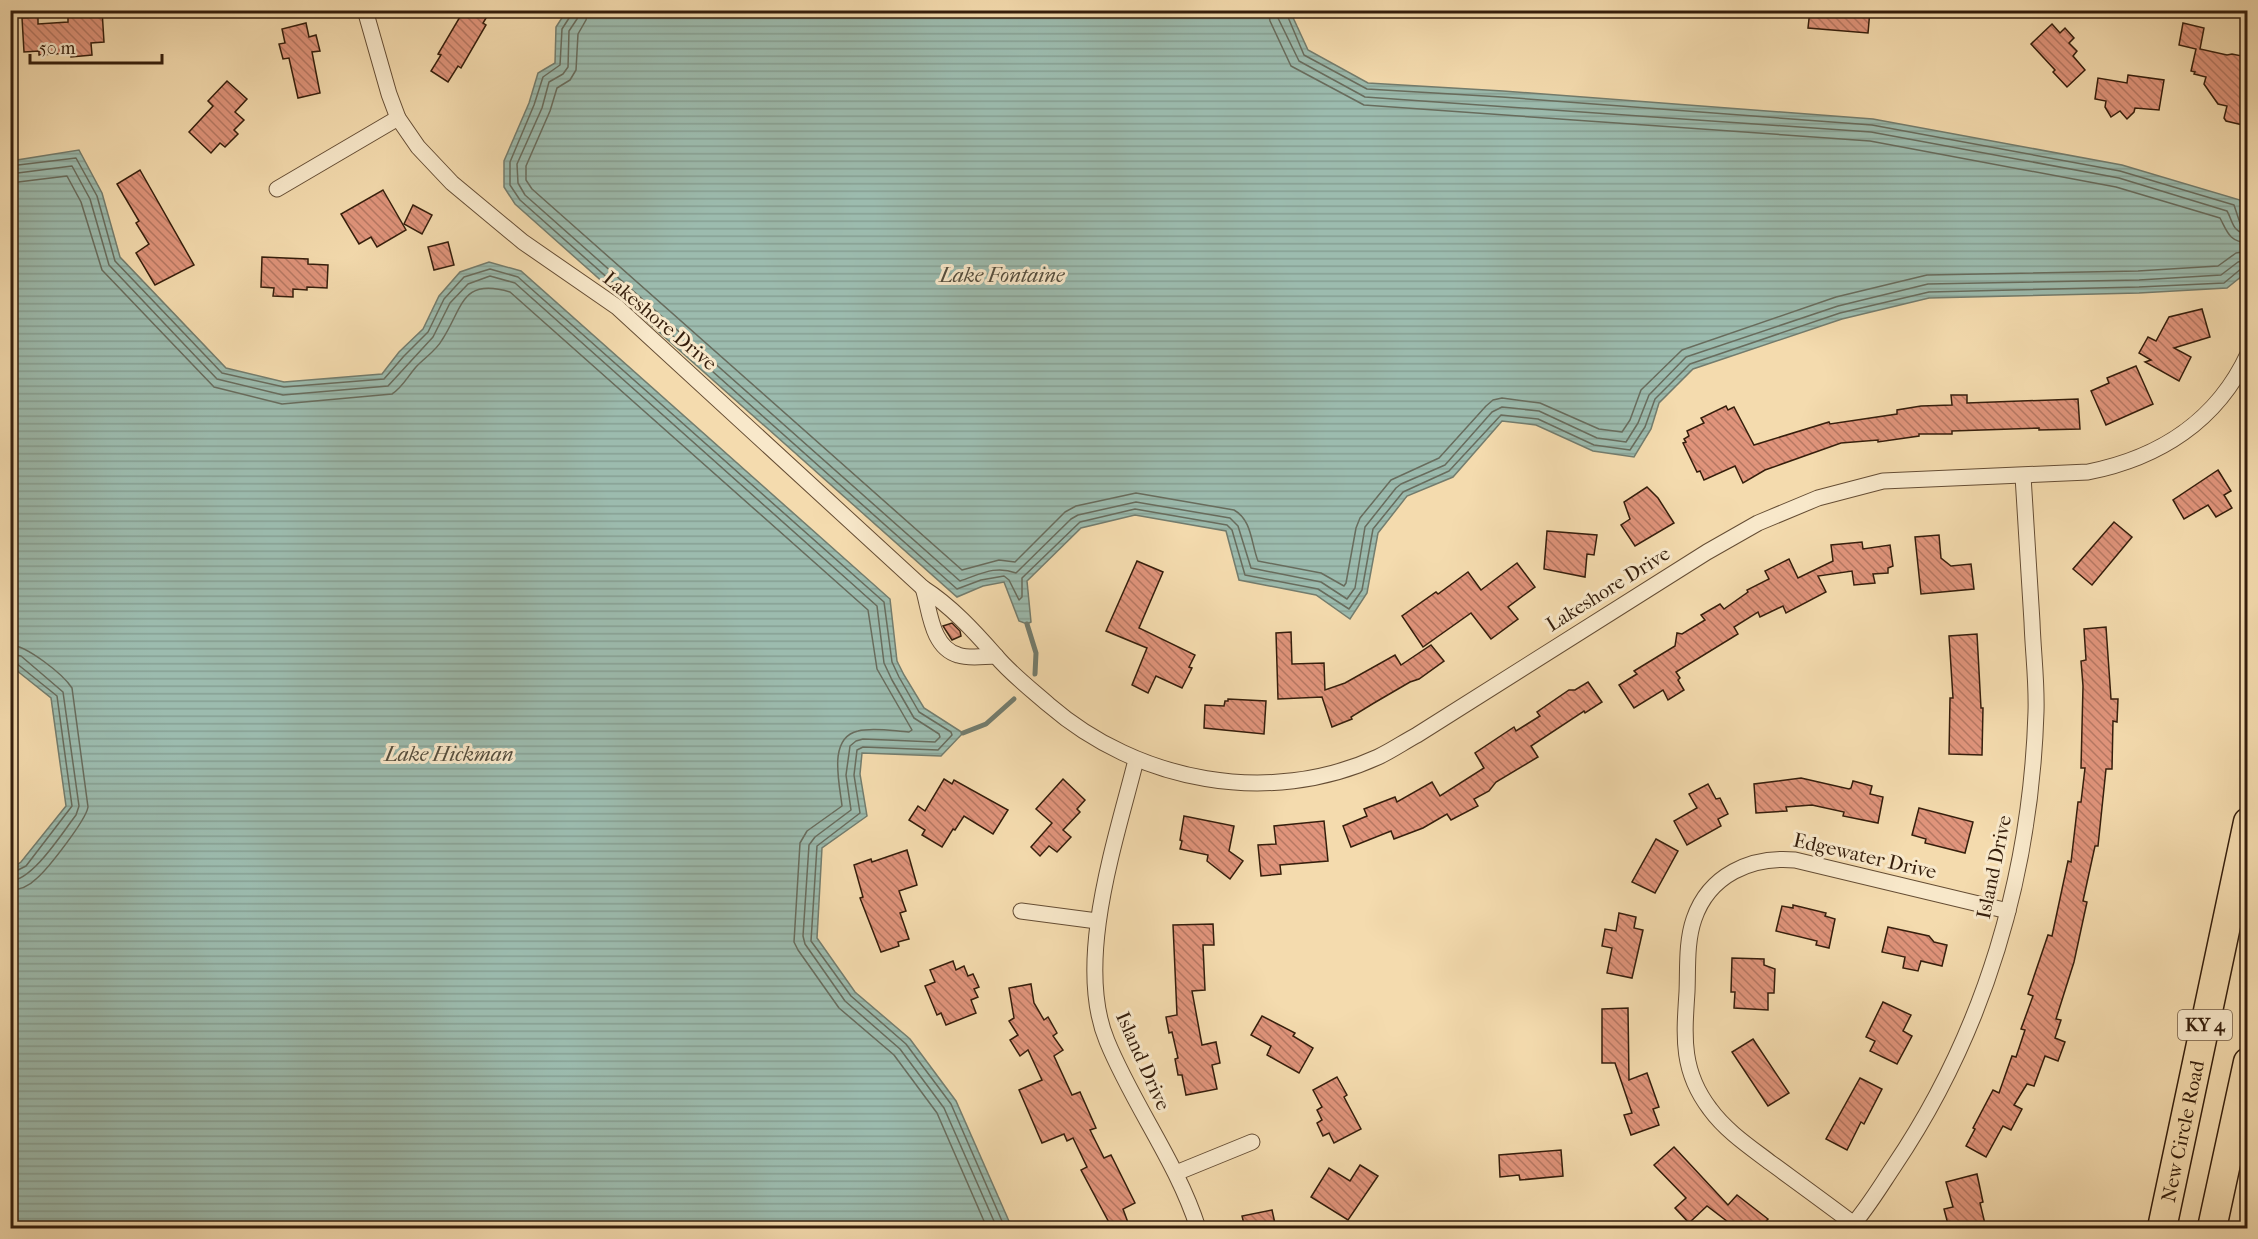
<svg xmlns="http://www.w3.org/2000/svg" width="2258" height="1239" viewBox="0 0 2258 1239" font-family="'IM FELL French Canon',serif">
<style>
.water{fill:url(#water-rules);stroke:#737c6d;stroke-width:1.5}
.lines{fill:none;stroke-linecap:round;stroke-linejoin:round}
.shore{stroke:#686c5d;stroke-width:1.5}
.stream{stroke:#737c6d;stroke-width:5}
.building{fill:url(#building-back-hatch);stroke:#351e0c;stroke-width:1.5}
.minor-casing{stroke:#654d34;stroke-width:17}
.motorway-casing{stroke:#351e0c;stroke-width:31}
.minor{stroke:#f8e8ca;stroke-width:15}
.motorway{stroke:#f4dbae;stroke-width:28}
.labels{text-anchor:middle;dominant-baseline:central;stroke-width:6;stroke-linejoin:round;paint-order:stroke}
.shield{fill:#f8e8ca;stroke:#705b45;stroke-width:1.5}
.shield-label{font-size:18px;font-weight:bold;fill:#351e0c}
.street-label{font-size:20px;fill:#351e0c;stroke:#f8e8ca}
.water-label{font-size:21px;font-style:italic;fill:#544d3d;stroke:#f8e8ca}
</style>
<defs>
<pattern id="water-rules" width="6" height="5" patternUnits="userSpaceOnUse" patternTransform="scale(1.5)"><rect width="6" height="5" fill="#9cbbae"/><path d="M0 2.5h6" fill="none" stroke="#87a094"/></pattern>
<pattern id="building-back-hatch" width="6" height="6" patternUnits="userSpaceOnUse" patternTransform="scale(1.5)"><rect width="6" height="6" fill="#e0947b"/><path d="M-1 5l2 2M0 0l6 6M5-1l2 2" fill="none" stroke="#b67863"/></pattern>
</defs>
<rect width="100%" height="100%" fill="#f4dbae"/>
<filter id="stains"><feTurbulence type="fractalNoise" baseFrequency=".00333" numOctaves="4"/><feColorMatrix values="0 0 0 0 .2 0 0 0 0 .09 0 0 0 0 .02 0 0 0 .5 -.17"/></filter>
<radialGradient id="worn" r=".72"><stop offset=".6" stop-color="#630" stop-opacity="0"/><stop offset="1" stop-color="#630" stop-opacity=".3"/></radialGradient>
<g class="water">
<path d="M567 10 1290 11 1308 50 1368 83 1503 91 1873 119 2122 165 2240 200 2246 227 2247 272 2227 288 2139 293 1929 298 1842 319 1693 369 1659 403 1651 429 1634 457 1593 451 1536 425 1502 421 1453 477 1407 496 1378 533 1367 593 1350 619 1316 595 1239 580 1226 531 1135 515 1081 528 1027 581 1031 622 1027 624 1019 621 1004 582 983 586 957 597 515 204 504 187V161L529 103 538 73 555 63 556 27Z"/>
<path d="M79 150 102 193 120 257 226 368 284 382 382 374 399 352 423 329 439 296 460 272 489 262 521 271 890 599 897 661 904 675 924 708 963 733 941 756 862 753 860 774 867 816 822 848 817 938 855 992 910 1039 956 1101 1012 1228H11V869L21 862 66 806 51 698 11 666V161Z"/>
</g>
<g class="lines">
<g class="shore">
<path d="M571 10V15L562 29 560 65 543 77 534 105 510 162V185L520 200 957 589 981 580 1004 576 1009 580 1019 600 1022 597V578L1080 522 1135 509 1227 525 1232 530 1245 575 1318 589 1349 609 1362 590 1373 529 1403 492 1449 471 1501 415 1538 419 1594 445 1630 450 1645 427 1655 399 1690 364 1840 313 1929 292 2139 287 2224 283 2242 268 2248 267"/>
<path d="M579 10 577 19 569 31 568 67 563 74 549 82 542 108 517 164 518 183 525 195 960 581C981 574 995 565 1016 573L1071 519 1078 515 1136 502 1230 518 1238 526 1251 568 1321 582 1347 599 1355 588 1365 527 1396 488 1401 484 1445 465 1492 412 1502 407 1539 411 1597 438 1626 442 1638 423 1649 395 1686 357 1838 306 1928 284 2139 280 2221 275 2238 262 2248 260"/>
<path d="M588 10 586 20 578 34 576 70 570 80 557 88 550 111 526 166V180L532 189 962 570 999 560 1015 562 1065 512 1076 506 1136 493 1234 510C1252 520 1251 543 1258 561L1321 573 1344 586 1346 583 1356 528 1360 518 1391 480 1439 458 1486 406 1493 400 1502 398 1540 403 1599 429 1622 432 1630 420 1641 390 1682 350 1836 297 1927 275 2138 271 2218 266 2236 253 2248 251"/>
<path d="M1268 10 1270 21 1291 66 1364 105 1870 141 2116 187 2220 218C2227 231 2229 242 2248 243"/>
<path d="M1277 10 1278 18 1299 61 1365 97 1871 132 2119 178 2227 211C2233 221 2232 233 2248 234"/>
<path d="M1285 10 1304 55 1367 89 1502 97 1872 125 2120 171 2234 205 2240 223 2248 227"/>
<path d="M10 166 76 158 97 196 115 261 222 373 284 387 384 379 404 356 428 332 444 299 464 277 490 269 518 277 884 602 892 662 899 677 919 712 951 732 952 735 938 750 863 747 857 750 854 775 860 813 817 846 811 941 851 996 906 1044 951 1104 1005 1228"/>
<path d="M10 174 72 166 90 199 109 265 217 379 283 395 388 386 433 337 450 303 468 284 490 276 515 283 877 606 884 663 892 680 914 718 939 734 940 737 935 742 863 739 856 741 850 746 846 775 851 810 815 837 809 845 803 936 805 944 845 1001 900 1049 944 1108 997 1228"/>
<path d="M10 183 67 176 81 202 102 270 214 387 282 404 392 394C402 388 408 376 416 367 424 358 436 351 442 340 463 308 461 277 510 292L868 610 877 669 912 730 909 732C893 731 873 727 858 731 827 738 840 785 842 806L807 831 800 843 794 942 798 950 839 1008 894 1055 937 1113 987 1228"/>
<path d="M10 645C26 645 63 674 72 688L88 807C86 820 48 869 36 879 29 886 20 890 10 890"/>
<path d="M10 654 21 656 63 692 79 806 76 815C62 833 33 880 10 881"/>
<path d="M10 661 16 663 57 696 72 806 26 866 10 874"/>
</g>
<g class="stream">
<path d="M1027 624 1036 653 1035 674"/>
<path d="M963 733 986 724 1014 699"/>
</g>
</g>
<g class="building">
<path d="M80 10H102L104 42 91 43 92 55 71 57V53L39 55V51L24 52 22 18 38 17V24L68 22V14L80 13Z"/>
<path d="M464 10H491L483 23 486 25 461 68 458 66 448 82 431 71 441 55 438 54Z"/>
<path d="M1810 10H1870L1868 33 1808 28Z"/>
<path d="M306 23 309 37 316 35 320 51 312 52 320 93 298 98 289 58 283 59 279 44 285 43 282 29Z"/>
<path d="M2183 23 2204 28 2200 49 2227 55 2232 54 2247 57V126L2226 121 2224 118 2227 106 2218 104 2204 84 2206 77 2194 74 2195 72 2191 71 2196 49 2179 45Z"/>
<path d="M2052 24 2060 33 2065 28 2074 38 2069 43 2077 51 2073 56 2085 70 2067 87 2053 72 2055 70 2031 44Z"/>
<path d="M2128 75 2164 80 2159 110 2135 108 2134 112 2127 119 2120 111 2111 117 2105 107 2106 101 2095 99 2098 78 2127 83Z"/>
<path d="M227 81 247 99 235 112 244 120 234 130 238 134 225 147 220 143 211 153 189 132 213 106 208 101Z"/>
<path d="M140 170 194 265 155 285 136 253 149 244 136 223 139 221 117 184Z"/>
<path d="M383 190 406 230 377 247 371 237 359 244 341 214Z"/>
<path d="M413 205 432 215 422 234 404 224Z"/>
<path d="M448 242 454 265 434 270 428 247Z"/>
<path d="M262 257 308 259V264L328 265 327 288 307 287V290L293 289V297L273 296 274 288 261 287Z"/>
<path d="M2202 309 2210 337 2174 348 2191 357 2179 381 2145 362 2151 360 2139 353 2148 337 2156 341 2169 317Z"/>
<path d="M2136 366 2153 404 2106 425 2091 391 2109 383 2107 378Z"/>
<path d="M1951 395H1967V403L2078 399 2080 429 2039 430V428L1952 431V434H1919V436L1878 442V440L1841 443 1765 470 1743 483 1735 466 1704 480 1700 471 1697 472 1683 443 1686 442 1684 439 1689 436 1687 431 1704 423 1701 418 1726 406 1728 410 1734 407 1754 445 1829 422 1830 424 1897 414V410L1921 406 1952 405Z"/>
<path d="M2218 470 2231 491 2224 495 2232 508 2216 517 2208 505 2184 519 2173 500Z"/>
<path d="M1647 487 1658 498 1674 523 1635 546 1621 525 1630 519 1624 502Z"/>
<path d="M2114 522 2132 537 2092 585 2073 569Z"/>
<path d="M1547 531 1597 535 1594 555 1587 554 1585 577 1544 569Z"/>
<path d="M1939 535 1941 558 1951 566 1971 564 1974 589 1921 594 1915 537Z"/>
<path d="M1862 542 1863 549 1890 545 1893 566 1888 568V573L1873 574 1875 583 1854 585 1852 571 1818 576 1826 592 1786 613 1783 606 1760 617 1758 612 1734 627 1738 634 1676 672 1680 678 1678 680 1684 690 1668 700 1663 690 1634 708 1619 685 1637 674 1634 671 1675 646 1677 633 1682 634 1705 620 1701 615 1720 604 1724 609 1748 592 1747 590 1769 579 1765 571 1789 559 1798 578 1833 561 1831 545Z"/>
<path d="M1137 561 1163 572 1139 628 1195 655 1189 667 1192 668 1182 688 1156 676 1148 693 1132 685 1147 648 1106 631Z"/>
<path d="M1517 563 1535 587 1508 607 1518 619 1491 639 1471 613 1423 647 1402 616 1436 592 1438 594 1468 572 1481 590Z"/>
<path d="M952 623 960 631 961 636 952 640 943 626Z"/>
<path d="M2106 627 2111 699H2118L2117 722 2113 721 2112 769H2106L2098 846H2095L2083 901 2087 902 2074 962 2056 1019 2061 1020 2055 1038 2065 1042 2058 1061 2045 1056 2034 1086 2027 1084 2014 1105 2022 1109 2011 1130 2003 1126 1986 1157 1966 1146 1975 1129 1973 1128 1993 1090 1999 1093 2012 1056 2016 1057 2025 1030 2021 1029 2033 996 2028 994 2048 935 2052 936 2068 861 2071 862 2078 802H2081L2085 768H2081L2083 686 2081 661 2086 660 2084 629Z"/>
<path d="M1291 632 1292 664 1324 663 1325 690 1345 683 1395 655 1401 665 1431 645 1444 661 1419 679 1410 682 1374 703 1351 717 1352 719 1332 727 1322 697 1278 699 1276 633Z"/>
<path d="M1977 634 1981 708H1983L1982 755 1949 754 1950 698H1953L1949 636Z"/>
<path d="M1588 682 1602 702 1585 713 1584 711 1531 746 1538 757 1496 782 1489 791 1474 799 1478 806 1451 820 1447 814 1423 828 1394 839 1391 831 1351 847 1343 826 1367 816 1364 809 1395 797 1397 802 1432 782 1440 796 1484 768 1475 753 1514 727 1516 731 1540 716 1537 712 1569 690H1575Z"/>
<path d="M1228 699 1266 701 1264 734 1204 728 1205 705 1224 706 1225 701H1228Z"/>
<path d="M1801 778 1849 789 1851 788 1853 781 1872 786 1870 794 1883 797 1878 823 1843 816 1844 812 1812 805 1786 807 1787 811 1756 813 1754 784Z"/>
<path d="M944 779 952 784 954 780 1008 810 993 834 964 816 955 830 953 829 942 847 922 835 925 830 909 820 918 806 925 811Z"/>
<path d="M1063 779 1085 800 1077 809 1080 812 1063 830 1071 837 1057 852 1049 846 1040 856 1031 847 1052 823 1036 809Z"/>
<path d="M1708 784 1716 799 1720 798 1728 814 1718 819 1721 826 1687 845 1674 821 1697 808 1689 794Z"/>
<path d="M1919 808 1973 822 1965 853 1925 843 1926 839 1912 835Z"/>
<path d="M1184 816 1234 826 1229 851 1243 861 1230 879 1207 861 1208 855 1180 849 1182 841 1180 840Z"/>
<path d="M1324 821 1328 861 1280 865 1281 874 1261 876 1258 845 1276 844 1274 826Z"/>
<path d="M1656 839 1678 851 1655 893 1632 882Z"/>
<path d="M907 850 917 885 899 891 906 911 900 913 909 939 898 942 899 946 881 952 860 898 863 897 854 865 871 859 872 862Z"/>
<path d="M1793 905 1826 913 1825 916 1835 919 1829 948 1816 945 1817 941 1776 931 1782 906 1793 908Z"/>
<path d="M1619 913 1636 917 1634 928 1643 930 1632 978 1607 973 1612 948 1602 946 1605 929 1616 931Z"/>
<path d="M1213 924 1214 945H1203L1205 990 1192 991 1202 1045 1216 1042 1220 1063 1212 1065 1217 1089 1186 1095 1182 1075H1178L1175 1059 1178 1058 1172 1032 1169 1033 1166 1017 1177 1015 1173 925Z"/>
<path d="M1888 927 1929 936 1934 942 1947 945 1942 966 1921 961 1918 971 1903 968 1905 957 1882 952Z"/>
<path d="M1732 958 1764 959V965L1775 969 1774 993H1768V1010L1734 1008 1735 992H1731Z"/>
<path d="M953 961 956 970 964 966 968 976 973 974 979 987 974 989 978 997 971 1000 976 1013 946 1025 941 1013 937 1015 925 986 935 982 930 970Z"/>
<path d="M1031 984 1034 1003 1044 1020 1048 1017 1057 1033 1053 1036 1063 1050 1054 1056 1072 1095 1080 1092 1096 1128 1090 1130 1104 1158 1111 1155 1135 1203 1123 1209 1130 1228H1112L1081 1170 1087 1167 1073 1138 1067 1141 1064 1134 1042 1143 1019 1090 1042 1080 1028 1050 1020 1056 1010 1040 1018 1035 1009 1021 1014 1018 1009 988Z"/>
<path d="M1883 1002 1911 1015 1903 1031 1912 1036 1897 1064 1870 1051 1875 1041 1866 1037Z"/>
<path d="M1628 1008 1629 1080 1647 1073 1659 1107 1653 1109 1659 1125 1631 1135 1624 1115 1632 1113 1615 1063H1602V1009Z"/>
<path d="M1262 1016 1295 1033 1293 1036 1313 1048 1299 1073 1267 1055 1271 1046 1251 1035Z"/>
<path d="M1753 1039 1789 1093 1768 1106 1732 1052Z"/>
<path d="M1337 1077 1347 1095 1344 1097 1361 1129 1334 1143 1329 1133 1323 1136 1317 1123 1322 1120 1317 1110 1322 1107 1313 1090Z"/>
<path d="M1860 1078 1882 1089 1864 1124 1861 1122 1847 1150 1826 1139Z"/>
<path d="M1674 1147 1728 1205 1737 1195 1768 1219 1760 1228H1736L1707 1206 1689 1223 1675 1208 1686 1198 1654 1165Z"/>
<path d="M1561 1150 1563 1176 1520 1180 1519 1175 1500 1177 1499 1155Z"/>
<path d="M1360 1165 1378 1176 1348 1220 1311 1197 1329 1168 1350 1181Z"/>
<path d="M1977 1174 1983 1202 1980 1203 1986 1228H1949L1944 1209 1953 1207 1946 1182Z"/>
<path d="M1272 1210 1276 1228H1245L1242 1216Z"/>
</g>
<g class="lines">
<g class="minor-casing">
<g id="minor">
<path d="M365 10 389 94 398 118 418 147 452 183 523 242 617 307 923 588C951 606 974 631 996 656 1011 674 1032 690 1049 705 1138 782 1269 807 1378 757 1391 751 1404 742 1417 735L1707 552 1758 523 1818 498 1883 481 2088 472C2159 458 2217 421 2248 354"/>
<path d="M277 189 398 118"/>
<path d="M923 588C930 610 931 647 958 655 970 659 984 656 996 656"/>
<path d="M1136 760C1116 840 1074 962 1107 1041 1133 1105 1177 1162 1198 1228"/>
<path d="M1021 911 1097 921"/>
<path d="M1176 1173 1252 1142"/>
<path d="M1850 1228C1867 1209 1880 1187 1894 1166 1985 1031 2031 874 2036 712 2037 682 2033 652 2032 622 2029 573 2026 525 2023 476"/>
<path d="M1859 1228C1830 1206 1801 1185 1771 1163 1750 1147 1726 1131 1710 1109 1681 1071 1684 1037 1687 992 1688 969 1686 942 1694 919 1709 875 1751 856 1795 860L2008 911"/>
</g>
</g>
<g class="motorway-casing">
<g id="motorway">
<path id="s1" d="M2162 1228 2248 822"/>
<path d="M2212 1228 2248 1062"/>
</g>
</g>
<use href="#minor" class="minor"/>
<use href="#motorway" class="motorway"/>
</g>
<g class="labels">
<rect class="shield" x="2178" y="1010" width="54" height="30" rx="4.5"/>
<g class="shield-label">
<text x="2205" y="1025">KY 4</text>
</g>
<g class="street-label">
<text transform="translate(660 321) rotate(40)">Lakeshore Drive</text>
<text transform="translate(1608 589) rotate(-32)">Lakeshore Drive</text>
<text transform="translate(1865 856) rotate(13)">Edgewater Drive</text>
<text transform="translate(1994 867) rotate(-78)">Island Drive</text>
<text transform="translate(1143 1061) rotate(66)">Island Drive</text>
<text stroke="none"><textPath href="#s1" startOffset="99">New Circle Road</textPath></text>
</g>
<g class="water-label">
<text x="1002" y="275">Lake Fontaine</text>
<text x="449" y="754">Lake Hickman</text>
</g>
</g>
<rect width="2258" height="1239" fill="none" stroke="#f4dbae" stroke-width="36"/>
<rect x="12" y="12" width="2234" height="1215" fill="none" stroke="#351e0c" stroke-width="3"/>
<rect x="18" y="18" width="2222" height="1203" fill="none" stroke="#351e0c" stroke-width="1.5"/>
<path d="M30 54v9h132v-9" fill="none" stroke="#351e0c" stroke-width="3"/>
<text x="39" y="54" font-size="18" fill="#351e0c" stroke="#f8e8ca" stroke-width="4.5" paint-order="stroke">50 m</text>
<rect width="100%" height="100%" filter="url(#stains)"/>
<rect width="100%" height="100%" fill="url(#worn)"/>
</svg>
